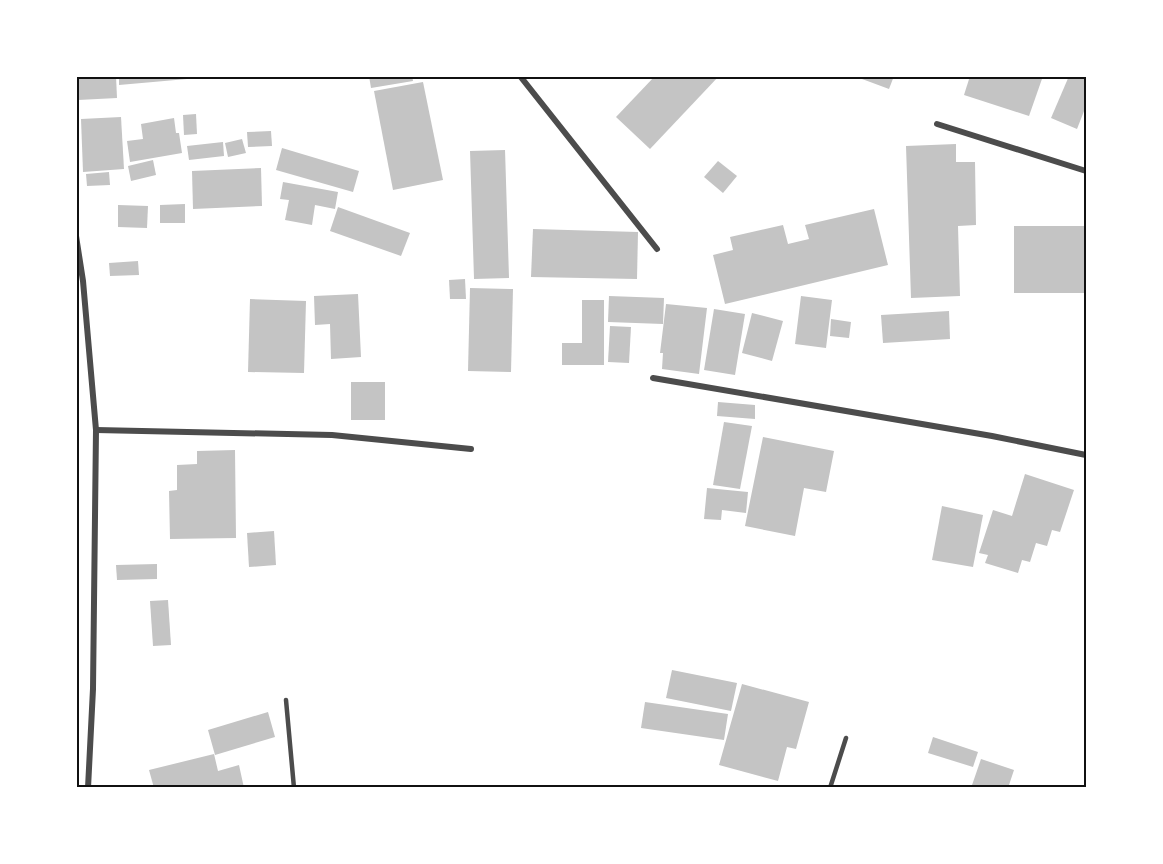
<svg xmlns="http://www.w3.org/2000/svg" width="1163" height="864" viewBox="0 0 1163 864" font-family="Mulish,sans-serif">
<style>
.building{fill:#c4c4c4}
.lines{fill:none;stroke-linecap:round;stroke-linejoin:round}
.service{stroke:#4c4c4c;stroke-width:4.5}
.minor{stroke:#4c4c4c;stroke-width:6}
.neatline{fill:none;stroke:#111;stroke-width:2}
</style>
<rect width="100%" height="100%" fill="#fff"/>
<g class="building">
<path d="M77 76H116L117 98 78 100Z"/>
<path d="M119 76H187V79L119 85Z"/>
<path d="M369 76H412L413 81 371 88Z"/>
<path d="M655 76H719L650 149 616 117Z"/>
<path d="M854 76H894L889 89Z"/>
<path d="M970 76H1043L1029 116 964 95Z"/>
<path d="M1069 76H1086V106L1077 129 1051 118Z"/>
<path d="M423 82 443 180 393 190 374 91Z"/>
<path d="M196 114 197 134 184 135 183 115Z"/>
<path d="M121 117 124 169 83 172 81 119Z"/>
<path d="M174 118 176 133H179L182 153 130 162 127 141 143 139 141 124Z"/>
<path d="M271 131 272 146 248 147 247 132Z"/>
<path d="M242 139 246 153 228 157 225 143Z"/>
<path d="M223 142 224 156 189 160 187 146Z"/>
<path d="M956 144V162H975L976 225 958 226 960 296 911 298 906 146Z"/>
<path d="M282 148 359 171 353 192 276 170Z"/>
<path d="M505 150 509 278 474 279 470 151Z"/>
<path d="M153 160 156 175 131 181 128 166Z"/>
<path d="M718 161 737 176 723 193 704 177Z"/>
<path d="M261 168 262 206 193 209 192 171Z"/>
<path d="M109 172 110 185 87 186 86 174Z"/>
<path d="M283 182 338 192 335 209 315 205 312 225 285 220 289 200 280 199Z"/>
<path d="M185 204V223H160V205Z"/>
<path d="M118 205 148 206 147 228 118 227Z"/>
<path d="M338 207 410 233 401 256 330 231Z"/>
<path d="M874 209 888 265 725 304 713 255 733 250 730 237 783 225 788 244 809 239 805 225Z"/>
<rect x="1014" y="226" width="72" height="67"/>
<path d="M533 229 638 232 637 279 531 277Z"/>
<path d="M138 261 139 275 110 276 109 263Z"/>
<path d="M465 279 466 299H450L449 280Z"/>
<path d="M470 288 513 289 511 372 468 371Z"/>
<path d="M358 294 361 357 331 359 330 324 315 325 314 296Z"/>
<path d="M609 296 664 298 663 324 608 322Z"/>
<path d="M801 296 832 300 826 348 795 344Z"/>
<path d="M250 299 306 301 304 373 248 372Z"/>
<path d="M582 300H604V365H562V343H582Z"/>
<path d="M666 304 707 308 699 374 662 369 663 353H660Z"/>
<path d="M714 309 745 314 735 375 704 370Z"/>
<path d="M949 311 950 339 883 343 881 315Z"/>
<path d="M752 313 783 321 772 361 742 353Z"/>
<path d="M831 319 851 322 849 338 830 336Z"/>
<path d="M610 326 631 327 629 363 608 362Z"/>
<rect x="351" y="382" width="34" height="38"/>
<path d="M718 402 755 405V419L717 416Z"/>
<path d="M724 422 752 426 740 489 713 485Z"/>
<path d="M763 437 834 451 826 492 804 488 795 536 745 526Z"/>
<path d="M235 450 236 538 170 539 169 491 177 490V465L197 464V451Z"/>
<path d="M1025 474 1074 490 1060 532 1052 530 1047 546 1036 543 1030 562 1022 560 1018 573 985 563 988 555 979 553 993 510 1012 516Z"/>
<path d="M707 488 748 492 746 513 722 510 721 520 704 519Z"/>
<path d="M942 506 983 515 973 567 932 560Z"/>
<path d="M274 531 276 565 249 567 247 533Z"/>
<path d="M157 564V579L117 580 116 565Z"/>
<path d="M168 600 171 645 153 646 150 601Z"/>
<path d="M672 670 737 683 731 711 666 698Z"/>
<path d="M742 684 809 702 796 749 787 747 778 781 719 765Z"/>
<path d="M645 702 728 714 724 740 641 728Z"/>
<path d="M268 712 275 737 215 755 208 730Z"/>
<path d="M933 737 978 752 973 767 928 753Z"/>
<path d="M214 754 218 771 239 765 244 788H154L149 770Z"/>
<path d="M981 759 1014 770 1008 788H971Z"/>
</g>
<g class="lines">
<g class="service">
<path d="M286 700 294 788"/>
<path d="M830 788 846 738"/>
</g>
<g class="minor">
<path d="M520 76 657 249"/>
<path d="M937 124 1086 171"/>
<path d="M76 236 83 281 96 430 93 689 88 788"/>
<path d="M653 378 992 436 1086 455"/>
<path d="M96 430 332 435 471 449"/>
</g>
</g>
<rect width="1163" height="864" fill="none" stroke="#ffffff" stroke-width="156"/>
<rect x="78" y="78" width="1007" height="708" class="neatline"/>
</svg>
